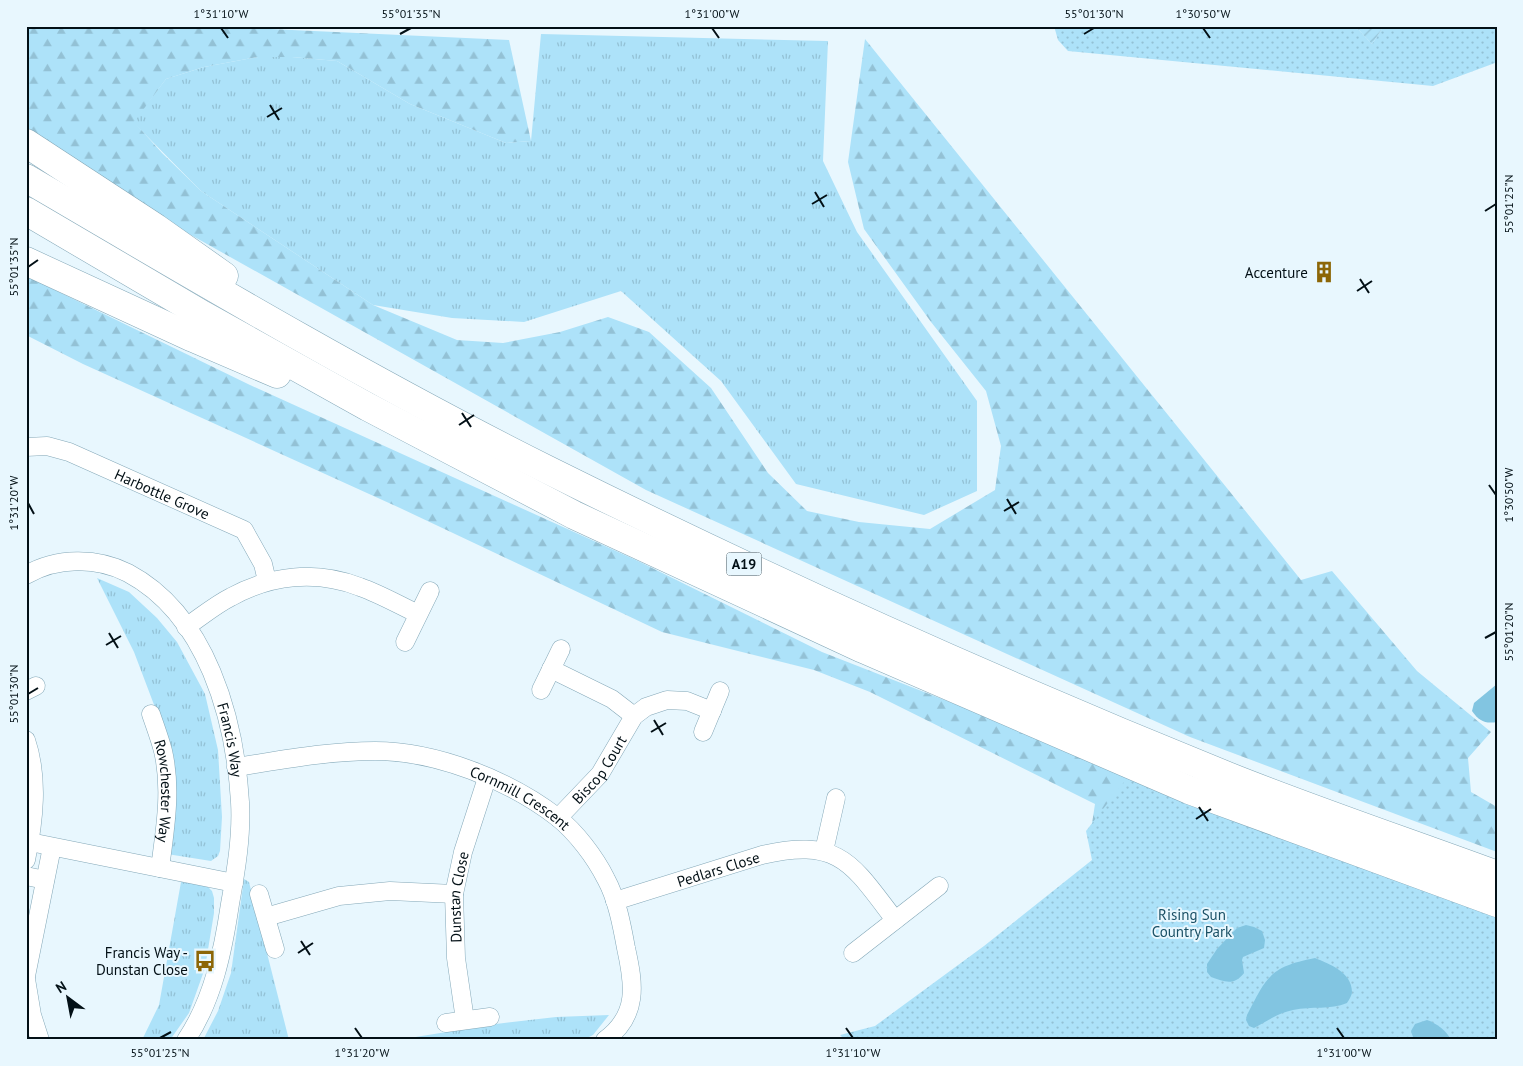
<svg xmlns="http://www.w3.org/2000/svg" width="1523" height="1066" viewBox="0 0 1523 1066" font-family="'PT Sans',sans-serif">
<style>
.grass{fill:url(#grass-tufts)}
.forest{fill:url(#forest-firs)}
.park{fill:url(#park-dots)}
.garden{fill:url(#garden-furrows)}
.water{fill:#82c5e1}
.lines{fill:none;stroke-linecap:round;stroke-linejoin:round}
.street-casing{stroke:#84a8b8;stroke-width:19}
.highway-casing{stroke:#84a8b8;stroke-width:29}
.street{stroke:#fff;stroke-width:18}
.highway{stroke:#fff;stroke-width:28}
.ticks{fill:none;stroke:#031016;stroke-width:2}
.labels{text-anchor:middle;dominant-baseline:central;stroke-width:4;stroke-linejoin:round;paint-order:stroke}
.shield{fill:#e8f7fe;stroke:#48555c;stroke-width:1}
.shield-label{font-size:14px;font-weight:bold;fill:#031016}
.poi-label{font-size:15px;fill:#031016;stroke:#e8f7fe;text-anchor:end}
.street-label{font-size:15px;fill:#031016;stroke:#e8f7fe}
.park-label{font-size:15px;fill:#1b5166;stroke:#e8f7fe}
.neatline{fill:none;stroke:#031016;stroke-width:2}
.ticks-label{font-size:12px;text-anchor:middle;fill:#031016}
</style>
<defs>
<pattern id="grass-tufts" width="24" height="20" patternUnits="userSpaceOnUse" patternTransform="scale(1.25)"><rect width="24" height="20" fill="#ade2f9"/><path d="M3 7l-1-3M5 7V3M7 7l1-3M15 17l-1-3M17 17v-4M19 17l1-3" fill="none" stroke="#93c1d5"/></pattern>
<pattern id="forest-firs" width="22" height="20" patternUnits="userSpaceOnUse" patternTransform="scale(1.25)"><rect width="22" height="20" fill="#ade2f9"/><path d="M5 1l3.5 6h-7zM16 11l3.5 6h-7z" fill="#93c1d5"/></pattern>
<pattern id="park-dots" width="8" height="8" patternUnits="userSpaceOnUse" patternTransform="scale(1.25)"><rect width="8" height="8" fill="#ade2f9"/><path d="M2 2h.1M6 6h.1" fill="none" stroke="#93c1d5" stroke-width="1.8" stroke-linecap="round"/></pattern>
<pattern id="garden-furrows" width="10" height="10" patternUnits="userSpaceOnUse" patternTransform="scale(1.25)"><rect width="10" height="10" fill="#ade2f9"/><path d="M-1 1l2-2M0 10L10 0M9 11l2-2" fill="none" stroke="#93c1d5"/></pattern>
</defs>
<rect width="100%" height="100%" fill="#e8f7fe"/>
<g class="grass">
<path d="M541 34 828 41 823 161 857 232 977 401V491L924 515 796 484 721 381 621 291 524 322 452 318 373 305 201 191 133 122 166 79 204 67 258 57H292L337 61 410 104 506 143 531 141Z"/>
<path d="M97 578 129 592 157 618 177 642 205 694 218 750 222 817 220 851 218 856 211 861 167 854 156 710 134 652Z"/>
<path d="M244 879 249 882 289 1040H203L218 1011 231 973Z"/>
<path d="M181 882 206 885 212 891 214 898V913L205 968 189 1013 170 1040H142L159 1005Z"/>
<path d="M609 1015 593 1035 583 1040H397L496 1024 556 1017Z"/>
</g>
<g class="forest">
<path d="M26 26H206L509 40 531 141 506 143 410 104 337 61 292 57H258L204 67 166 79 134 122 162 153 201 191 373 305 457 340 503 343 560 332 608 317 649 332 711 388 768 473 807 511 859 522 930 529 995 490 1001 446 986 391 931 322 864 229 848 162 865 39 1301 580 1332 571 1417 671 1491 732 1468 758 1471 792 1497 807V852L1190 737 646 490 182 230 26 130Z"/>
<path d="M26 276 250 385 638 561 822 652 1497 916 1114 850 1091 830 1095 804 870 692 814 670 662 632 400 508 83 364 26 335Z"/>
</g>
<g class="park">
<path d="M1054 26H1355L1372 44 1384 26H1497L1495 63 1433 86 1068 51 1058 40Z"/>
<path d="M1131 773 1497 913V1040H845L840 1035 875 1026 984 946 1092 860 1086 831Z"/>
</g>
<path class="garden" d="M1355 26H1384L1372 44Z"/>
<g class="water">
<path d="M1497 684V722C1485 724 1479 721 1472 711L1474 703Z"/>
<path d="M1246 925 1254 927 1262 931 1265 940 1264 948 1243 957 1242 960 1244 973C1234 986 1225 982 1211 977L1207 972V964L1217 949 1237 928Z"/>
<path d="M1315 958C1329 964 1352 972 1352 992 1352 995 1349 1000 1347 1003 1330 1010 1312 1006 1293 1010 1278 1013 1267 1021 1254 1028L1249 1026 1246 1020 1247 1015C1267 976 1270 967 1315 958Z"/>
<path d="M1427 1020C1436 1023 1447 1031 1451 1040H1414L1411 1031 1415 1024Z"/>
</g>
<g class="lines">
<g class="street-casing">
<g id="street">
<path id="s1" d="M26 447 47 446 69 452 244 530 263 564 267 581"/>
<path id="s2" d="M26 575C57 557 97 557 128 573 207 615 235 719 240 802 242 835 236 871 230 904 223 951 213 1000 186 1040"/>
<path d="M186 627C201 617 215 605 231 597 271 575 316 570 360 587 380 594 399 605 418 614"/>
<path d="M405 642 430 591"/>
<path d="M551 669 612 699 634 716"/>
<path d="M541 690 561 649"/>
<path d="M26 691 36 686"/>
<path id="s3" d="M151 714C155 726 160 739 163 751 172 789 165 830 160 868"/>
<path d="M703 732 720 691"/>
<path d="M26 740C39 778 34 821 26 860"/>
<path id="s4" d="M236 767C282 760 328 751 375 751 436 751 509 780 557 817 576 832 595 857 606 879 617 899 622 926 626 948 634 984 639 1015 605 1040"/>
<path id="s5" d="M558 818 600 774 634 716 646 707 667 700 687 701 712 711"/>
<path d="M30 842 234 883"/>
<path d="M824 851 836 798"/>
<path d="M26 876 45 880"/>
<path d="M259 894 275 949"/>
<path id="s6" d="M615 901 762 855C840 837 852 864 895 920"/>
<path d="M266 917 339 896 390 891 454 894"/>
<path d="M853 953 939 886"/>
<path d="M26 976 52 847"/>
<path d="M26 979 32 1015 40 1040"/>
<path id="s7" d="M465 1020 456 958 454 894 463 852 487 778"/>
<path d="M446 1023 490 1017"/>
</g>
</g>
<g class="highway-casing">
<g id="highway">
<path d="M26 143 156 228 224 276"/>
<path d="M26 178C198 279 370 381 548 470 773 582 1002 685 1235 779 1321 813 1410 843 1497 875"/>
<path d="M26 211 203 315 368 407 574 515 863 649 1189 790 1497 903"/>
<path d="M26 261 193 338 277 374"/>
</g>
</g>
<use href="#street" class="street"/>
<use href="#highway" class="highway"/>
</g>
<path class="ticks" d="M221 28 228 38M712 28 719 38M1203 28 1210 38M400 34 411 28M1084 34 1094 28M270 105 279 120M267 117 282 108M815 192 824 207M812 204 827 195M1485 211 1496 204M28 267 38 260M1360 279 1369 293M1357 291 1372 281M462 413 471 427M459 425 474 415M1489 485 1496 495M1007 499 1016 514M28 503 34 514M1004 511 1019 502M109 633 118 648M1485 638 1496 632M106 645 121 636M28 694 38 688M654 720 663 735M651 732 666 723M1199 807 1208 821M1196 819 1211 809M301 941 310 955M298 953 313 943M355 1028 362 1038M846 1028 853 1038M1337 1028 1344 1038M160 1038 171 1032"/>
<defs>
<g id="building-bare" transform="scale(1.725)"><path d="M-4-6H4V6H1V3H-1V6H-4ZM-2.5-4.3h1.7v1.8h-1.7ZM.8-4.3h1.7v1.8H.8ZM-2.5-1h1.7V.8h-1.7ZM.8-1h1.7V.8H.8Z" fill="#8c6607" stroke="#e8f7fe" stroke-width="2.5" paint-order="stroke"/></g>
<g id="bus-bare" transform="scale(1.725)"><path d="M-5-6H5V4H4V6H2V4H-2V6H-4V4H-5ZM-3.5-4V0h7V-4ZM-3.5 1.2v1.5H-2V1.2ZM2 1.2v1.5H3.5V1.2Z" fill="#8c6607" stroke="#e8f7fe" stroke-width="2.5" paint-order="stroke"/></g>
</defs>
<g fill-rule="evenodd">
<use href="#building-bare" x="1324" y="272"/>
<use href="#bus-bare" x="205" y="961"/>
</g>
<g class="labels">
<rect class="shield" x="726.5" y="552.5" width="35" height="23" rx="4"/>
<g class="shield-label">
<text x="744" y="564">A19</text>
</g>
<g class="poi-label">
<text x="1308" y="272">Accenture</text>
<text x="188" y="952">Francis Way -<tspan x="188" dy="17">Dunstan Close</tspan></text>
</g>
<g class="street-label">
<text stroke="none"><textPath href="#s1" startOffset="146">Harbottle Grove</textPath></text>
<text stroke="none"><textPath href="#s2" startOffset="309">Francis Way</textPath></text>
<text stroke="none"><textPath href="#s5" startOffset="64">Biscop Court</textPath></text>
<text stroke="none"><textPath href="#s3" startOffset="79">Rowchester Way</textPath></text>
<text stroke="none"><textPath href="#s4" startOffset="295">Cornmill Crescent</textPath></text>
<text stroke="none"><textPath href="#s6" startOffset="108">Pedlars Close</textPath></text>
<text stroke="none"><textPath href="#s7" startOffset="124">Dunstan Close</textPath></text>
</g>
<g class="park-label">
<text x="1192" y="914">Rising Sun<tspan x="1192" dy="17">Country Park</tspan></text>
</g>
</g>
<rect width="1523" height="1066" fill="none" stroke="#e8f7fe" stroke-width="55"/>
<g transform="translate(68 998) rotate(328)" stroke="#e8f7fe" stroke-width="4" paint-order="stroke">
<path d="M0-4L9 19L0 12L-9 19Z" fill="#031016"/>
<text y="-8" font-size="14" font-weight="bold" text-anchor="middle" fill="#031016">N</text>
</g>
<rect x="28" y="28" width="1468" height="1010" class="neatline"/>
<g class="ticks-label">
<text x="221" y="18">1°31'10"W</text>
<text x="411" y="18">55°01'35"N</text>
<text x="712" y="18">1°31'00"W</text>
<text x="1094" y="18">55°01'30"N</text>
<text x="1203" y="18">1°30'50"W</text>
<text transform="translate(1509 204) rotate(-90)" y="4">55°01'25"N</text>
<text transform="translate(14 267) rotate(-90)" y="4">55°01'35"N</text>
<text transform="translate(1509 495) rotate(-90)" y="4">1°30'50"W</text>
<text transform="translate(14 503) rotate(-90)" y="4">1°31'20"W</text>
<text transform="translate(1509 632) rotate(-90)" y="4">55°01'20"N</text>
<text transform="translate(14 694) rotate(-90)" y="4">55°01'30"N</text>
<text x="160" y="1057">55°01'25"N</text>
<text x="362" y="1057">1°31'20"W</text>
<text x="853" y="1057">1°31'10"W</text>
<text x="1344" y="1057">1°31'00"W</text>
</g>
</svg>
